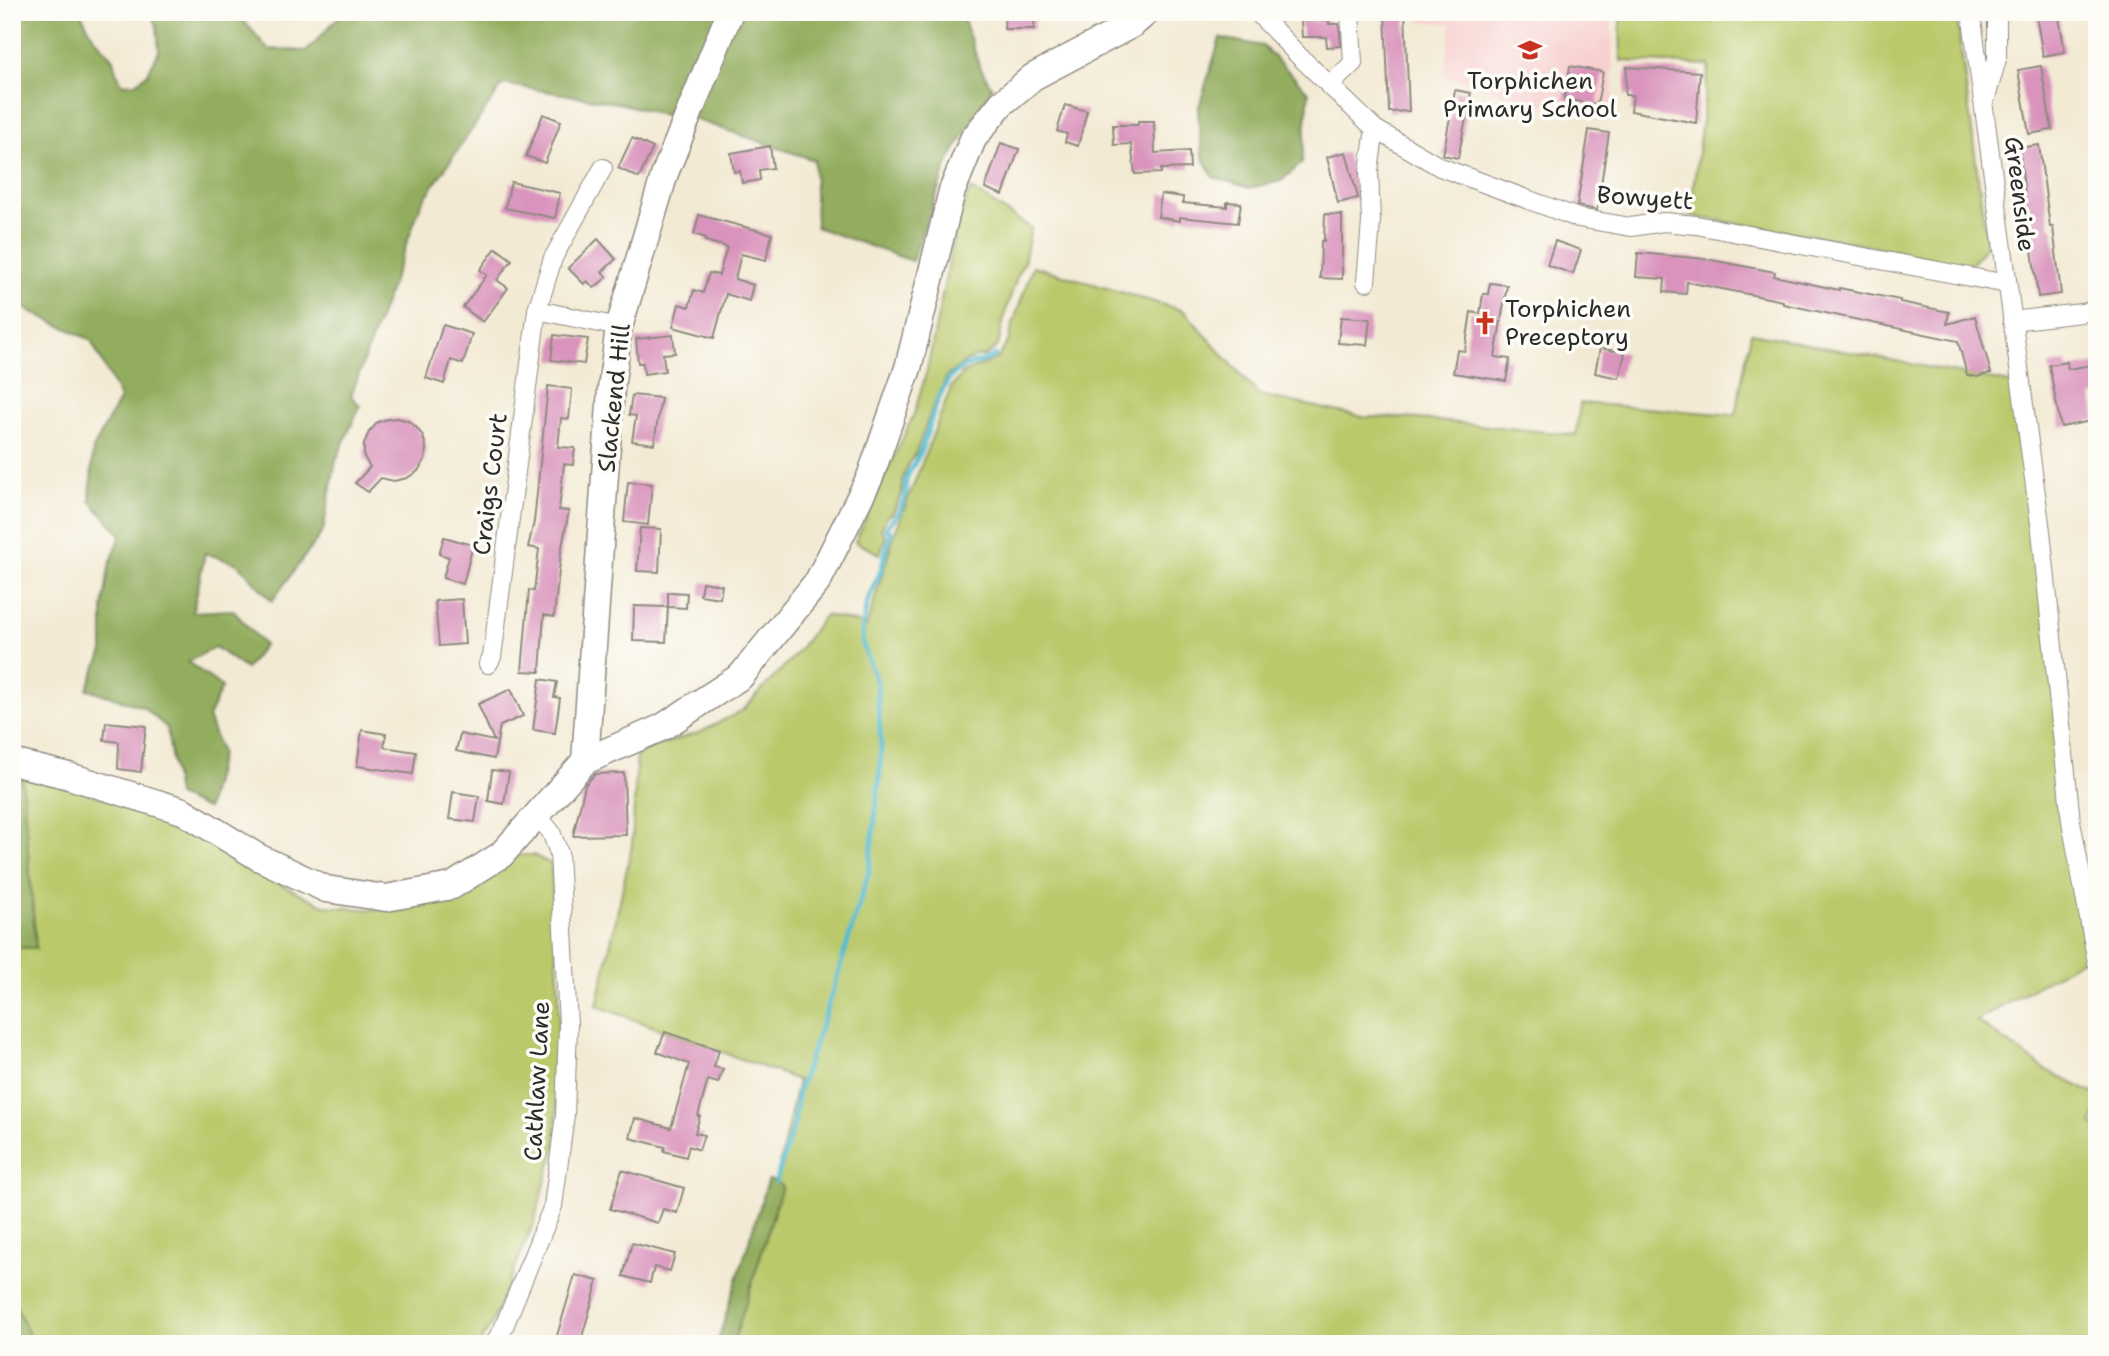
<svg xmlns="http://www.w3.org/2000/svg" width="2109" height="1356" viewBox="0 0 2109 1356" font-family="'Shantell Sans',sans-serif">
<style>
.built{fill:#f7d0cf}
.green{fill:#bac96b;stroke:#727a4b;stroke-width:2}
.forest{fill:#93ad5f;stroke:#5f6c45;stroke-width:2}
.lines{fill:none;stroke-linecap:round;stroke-linejoin:round}
.stream{stroke:#53bcd0;stroke-width:5}
.building{fill:#d993bc}
.minor-casing{stroke:#8f8a80;stroke-width:20}
.secondary-casing{stroke:#8f8a80;stroke-width:29}
.minor{stroke:#fff;stroke-width:18}
.secondary{stroke:#fff;stroke-width:26}
.labels{text-anchor:middle;dominant-baseline:central;stroke-width:7;stroke-linejoin:round;paint-order:stroke}
.poi-label{font-size:24px;fill:#2b2b2b;stroke:#fdfcf7}
.street-label{font-size:24px;fill:#2b2b2b;stroke:#fdfcf7}
</style>
<rect width="100%" height="100%" fill="#fdfcf7"/>
<filter id="ink" filterUnits="userSpaceOnUse"><feTurbulence type="fractalNoise" baseFrequency=".0143" numOctaves="2"/><feDisplacementMap in="SourceGraphic" scale="14" xChannelSelector="R" yChannelSelector="G"/><feConvolveMatrix kernelMatrix="1 2 1 2 8 2 1 2 1" color-interpolation-filters="sRGB"/></filter>
<filter id="wash" filterUnits="userSpaceOnUse"><feTurbulence type="fractalNoise" baseFrequency=".00686" numOctaves="4" result="noise"/><feDisplacementMap in="SourceGraphic" scale="28" xChannelSelector="R" yChannelSelector="G"/><feGaussianBlur stdDeviation="1.57" result="paint"/><feColorMatrix in="noise" values="0 0 0 0 0 0 0 0 0 0 0 0 0 0 0 0 0 1.4 0 .05"/><feComposite in="paint" operator="in"/></filter>
<g filter="url(#wash)">
<rect width="100%" height="100%" fill="#f3ead4"/>
<path class="built" d="M1420 12H1612L1613 119 1560 109 1444 76 1451 24 1420 21Z"/>
<g class="green">
<path d="M1620 12H1956L1987 245 1969 267 1853 242 1690 216 1709 65 1621 61Z"/>
<path d="M971 189 1031 228 1024 263 1019 271 1005 313 998 346 985 356 975 357 962 364 947 376 932 409 915 455 909 462 902 481V494L892 514 887 516 881 529 886 536 880 554 855 542 914 414 927 370 957 222Z"/>
<path d="M1033 266 1184 311 1259 395 1363 417 1408 418 1576 435 1580 403 1735 415 1751 333 2009 383 2019 395 2080 916 2087 957 1977 1021 2046 1070 2097 1095V1111L2092 1124 2097 1127V1344H733L782 1186 776 1181 798 1080 597 1006 632 845 637 752 701 732 743 710 795 655 825 615 858 623 866 628 894 535 951 388 963 373 998 358 1009 340 1013 324Z"/>
<path d="M23 772 181 823 284 886 326 906 374 910 417 905 519 855H533L551 864 559 994 556 1145 534 1222 491 1325 479 1344H33L12 1296V947L36 948 22 779Z"/>
</g>
<g class="forest">
<path d="M15 12H80L93 36 113 59 116 72 123 84 136 83 148 73 159 51 157 26 149 12H236L268 49 307 51 343 12H961L980 67 992 88 949 160 912 261 816 227 814 160 688 117 679 119 623 104 503 84 421 204 351 396 360 406 336 460 323 531 272 601 238 564 205 553 193 612 233 610 264 645 246 669 215 647 188 662 222 687 208 717 221 753 207 809 177 796 167 728 143 707 87 689 103 652V608L109 567 121 535 90 501 93 449 120 398 91 340 15 304 12 254V45Z"/>
<path d="M1220 38 1263 46 1309 92 1302 163 1281 181 1249 188 1213 177 1202 155 1198 110Z"/>
<path d="M12 778 22 779 36 948 12 947Z"/>
<path d="M768 1180 776 1181 782 1186 733 1344H717Z"/>
<path d="M12 1296 33 1344H12Z"/>
</g>
<g class="lines">
<path class="stream" d="M776 1181 794 1124 798 1092 831 997 869 871 880 773 881 747 877 684 863 645 862 631 867 602 881 570 891 532 886 529C889 523 891 522 895 517 899 513 903 503 905 497 907 492 905 486 906 481 908 471 914 465 918 457 930 433 935 389 956 372 967 362 983 364 995 355"/>
</g>
<g id="blocks">
<g class="building">
<path d="M1005 12H1035L1034 29H1004Z"/>
<path d="M1385 12H1405L1409 111 1389 112Z"/>
<path d="M2051 12H2058L2065 52 2043 56 2036 15Z"/>
<path d="M1329 20V24H1339L1341 46 1327 47 1326 37H1302L1301 21Z"/>
<path d="M1570 66 1603 72 1597 105 1564 99Z"/>
<path d="M2041 66 2052 130 2029 134 2018 70Z"/>
<path d="M1627 67 1700 72 1696 123 1631 111 1633 95H1625Z"/>
<path d="M1455 90 1471 93 1458 158 1443 155Z"/>
<path d="M1065 105 1087 111 1078 146 1065 142 1067 134 1057 131Z"/>
<path d="M543 114 561 121 545 163 526 156Z"/>
<path d="M1138 121H1154L1155 153 1189 151 1190 168 1161 169V173L1135 174 1131 144 1114 145 1113 125H1138Z"/>
<path d="M1589 130 1609 133 1597 210 1577 206Z"/>
<path d="M632 138 653 148 639 178 618 168Z"/>
<path d="M1001 143 1019 149 1003 195 985 188Z"/>
<path d="M2039 145 2050 227H2053L2061 294 2038 297 2019 148Z"/>
<path d="M770 146 773 168 759 170 760 180 742 183 740 171 734 172 731 153Z"/>
<path d="M1346 152 1358 198 1338 203 1327 157Z"/>
<path d="M511 182 560 193 555 218 505 208Z"/>
<path d="M1161 194 1183 197V203L1227 207V202L1241 203 1238 223 1180 217V221L1158 217Z"/>
<path d="M1325 214 1342 215V279L1320 278 1321 241H1324Z"/>
<path d="M699 215 772 234 766 260 741 254 735 279 753 285 749 301 726 294 714 338 673 327 679 304 689 307 694 290 703 293 709 273 719 275 727 247 705 241 706 238 694 234Z"/>
<path d="M598 239 616 259 602 272 607 277 594 288 587 281 584 284 568 268Z"/>
<path d="M1555 241 1581 250 1573 274 1547 265Z"/>
<path d="M496 248 512 260 497 280 508 288 483 322 463 307 487 275 480 270Z"/>
<path d="M1638 253 1706 259 1775 272 1774 276 1839 290V288L1900 300V302L1949 312 1947 324 1975 316 1991 373 1977 377 1967 375 1958 341 1783 304V301L1687 282 1686 294 1664 292 1665 279 1636 277Z"/>
<path d="M1490 283 1507 285 1495 357 1510 359 1506 381 1453 373 1457 350 1465 351 1471 312 1480 314 1483 294H1488Z"/>
<path d="M1341 317 1370 319 1367 345 1338 343Z"/>
<path d="M443 325 472 334 463 364 451 360 444 384 426 378Z"/>
<path d="M554 335 588 339 584 364 551 360Z"/>
<path d="M673 335 675 353 663 354 665 371 644 374 643 363H638L636 339Z"/>
<path d="M1600 348 1625 353 1619 378 1595 373Z"/>
<path d="M2067 362 2068 369 2097 364V395L2092 396 2096 420 2061 427 2049 365Z"/>
<path d="M548 386 572 389 569 419 561 418 558 447 575 448 573 465 564 464 559 510 569 511 561 552 554 617 544 615 540 672 522 671 529 590 534 591 539 549 528 547 534 522Z"/>
<path d="M632 395 661 398 654 444 632 441 636 416 629 415Z"/>
<path d="M398 418 408 421 416 427 423 436 426 447 425 459 418 471 407 478 394 481 381 478 368 492 355 483 370 467 364 457V444L369 432 378 422 388 419Z"/>
<path d="M628 482 652 484 648 525 624 522Z"/>
<path d="M640 528 661 529 659 572 637 571Z"/>
<path d="M444 537 473 545 463 584 443 578 449 557 439 554Z"/>
<path d="M702 582 722 585 720 598 700 595Z"/>
<path d="M668 592 687 593 686 608 668 607Z"/>
<path d="M462 599 465 644 439 646 435 601Z"/>
<path d="M634 606 668 607 666 642 633 641Z"/>
<path d="M540 679 557 682 554 697 560 698 555 733 533 730Z"/>
<path d="M511 689 523 716 500 726 494 759 456 751 460 734 494 741 478 704Z"/>
<path d="M106 722 146 726 141 772 118 769 119 742 104 740Z"/>
<path d="M362 730 386 734 384 747 416 752 413 774 357 766Z"/>
<path d="M492 770 509 772 504 804 488 801Z"/>
<path d="M624 773 626 835 573 836 585 785 595 774Z"/>
<path d="M453 792 479 796 475 822 449 819Z"/>
<path d="M665 1032 719 1050 714 1067 723 1069 718 1083 708 1080 698 1116H700L695 1133 704 1135 699 1150 689 1146 686 1157 664 1151 665 1147 630 1138 635 1118 671 1128 689 1064 657 1052Z"/>
<path d="M622 1170 684 1188 677 1213 663 1209 658 1223 610 1209Z"/>
<path d="M632 1243 675 1254 670 1271 654 1267 650 1283 623 1276Z"/>
<path d="M575 1275 598 1281 580 1344H572L556 1339Z"/>
</g>
</g>
</g>
<g filter="url(#ink)">
<use href="#blocks" fill-opacity="0" stroke="#8f8a80" stroke-width="2"/>
<g class="lines">
<g class="minor-casing">
<g id="minor">
<path d="M1257 12 1298 55 1375 129 1440 167 1578 218 1631 227 1664 222 1696 225 2007 284"/>
<path d="M1971 12 2041 531 2071 821 2097 962"/>
<path d="M1329 86 1353 63 1350 12"/>
<path d="M1986 98 1997 59V12"/>
<path d="M1366 282 1371 222 1369 171 1375 129"/>
<path d="M537 310 619 327"/>
<path d="M2012 321 2081 313 2097 310"/>
<path d="M488 664 492 657 537 310 553 258 603 168"/>
<path d="M494 1344 503 1329 553 1206 565 1115 568 1025 559 853 551 832 537 815"/>
</g>
</g>
<g class="secondary-casing">
<g id="secondary">
<path d="M585 761 611 389 619 327 665 173 730 12"/>
<path d="M12 762 69 776 183 811 258 857 326 889 386 898 452 886 501 855 585 761 663 727 741 676 818 581 870 477 908 368 952 191 973 139 1001 104 1033 77 1133 24 1147 12"/>
</g>
</g>
<use href="#minor" class="minor"/>
<use href="#secondary" class="secondary"/>
</g>
</g>
<defs>
<g id="school-bare" transform="scale(1.89)"><path d="M0-5L7-2L0 1L-7-2ZM-4 1L0 2.5L4 1V4Q0 6-4 4Z" fill="#c8321e" stroke="#fdfcf7" stroke-width="2.5" paint-order="stroke"/></g>
<g id="church-bare" transform="scale(1.89)"><path d="M-1.2-6h2.4v3.5h3.3v2.4h-3.3V6h-2.4V-.1h-3.3v-2.4h3.3Z" fill="#c8321e" stroke="#fdfcf7" stroke-width="2.5" paint-order="stroke"/></g>
</defs>
<g fill-rule="evenodd">
<use href="#school-bare" x="1530" y="50"/>
<use href="#church-bare" x="1485" y="323"/>
</g>
<g class="labels">
<g class="poi-label">
<text x="1530" y="81">Torphichen<tspan x="1530" dy="28">Primary School</tspan></text>
<text x="1505" y="309" text-anchor="start">Torphichen<tspan x="1505" dy="28">Preceptory</tspan></text>
</g>
<g class="street-label">
<text transform="translate(2020 194) rotate(83)">Greenside</text>
<text transform="translate(1645 198) rotate(4)">Bowyett</text>
<text transform="translate(614 398) rotate(-84)">Slackend Hill</text>
<text transform="translate(490 484) rotate(-83)">Craigs Court</text>
<text transform="translate(537 1081) rotate(-87)">Cathlaw Lane</text>
</g>
</g>
<rect width="2109" height="1356" fill="none" stroke="#fdfcf7" stroke-width="42"/>
</svg>
